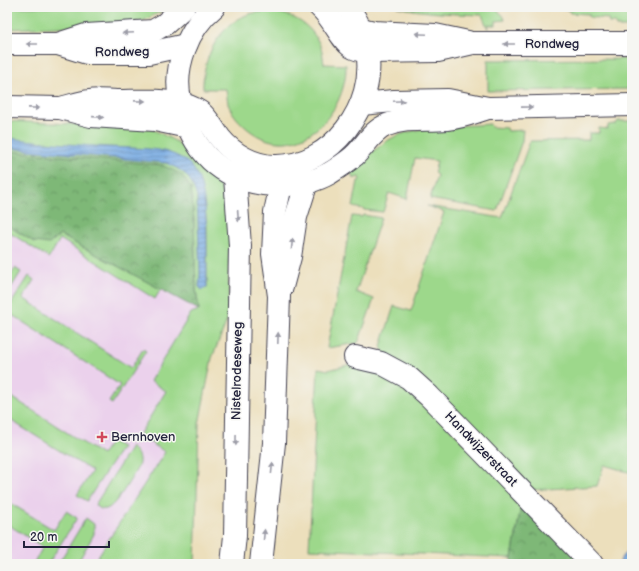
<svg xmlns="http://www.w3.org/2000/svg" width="639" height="571" viewBox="0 0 639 571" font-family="'Balsamiq Sans',sans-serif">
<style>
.built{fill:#ebd1ec}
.green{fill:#9dd88b;stroke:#607d63}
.forest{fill:url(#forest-crowns);stroke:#506d59}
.water{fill:url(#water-rules);stroke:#4c668e}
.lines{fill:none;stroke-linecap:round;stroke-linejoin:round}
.street-casing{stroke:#403e4e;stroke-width:24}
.secondary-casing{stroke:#403e4e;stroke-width:24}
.primary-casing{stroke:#403e4e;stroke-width:24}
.street{stroke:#fff;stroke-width:22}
.secondary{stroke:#fff;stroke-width:22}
.primary{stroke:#fff;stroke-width:22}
.oneway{fill:#9c9ca7}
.poi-dot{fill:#d1495b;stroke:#f6f6f2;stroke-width:1.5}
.labels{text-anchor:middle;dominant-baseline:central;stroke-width:3;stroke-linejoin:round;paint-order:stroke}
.street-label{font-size:13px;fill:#22223b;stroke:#f6f6f2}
.poi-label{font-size:13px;fill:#22223b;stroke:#f6f6f2;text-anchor:start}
</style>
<defs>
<pattern id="forest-crowns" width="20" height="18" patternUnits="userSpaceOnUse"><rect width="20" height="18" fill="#7eb877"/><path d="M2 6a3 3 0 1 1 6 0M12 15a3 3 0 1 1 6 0" fill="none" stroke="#679563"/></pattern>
<pattern id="water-rules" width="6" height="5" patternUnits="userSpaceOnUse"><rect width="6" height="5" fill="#75a9e2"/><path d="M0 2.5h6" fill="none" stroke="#6089b8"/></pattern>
</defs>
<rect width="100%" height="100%" fill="#f6f6f2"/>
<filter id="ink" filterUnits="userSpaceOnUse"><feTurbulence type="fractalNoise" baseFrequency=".025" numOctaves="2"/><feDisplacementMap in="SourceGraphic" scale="8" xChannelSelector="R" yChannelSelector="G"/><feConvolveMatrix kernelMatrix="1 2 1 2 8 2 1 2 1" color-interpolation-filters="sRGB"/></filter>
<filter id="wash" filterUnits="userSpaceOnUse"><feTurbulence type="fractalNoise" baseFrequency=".012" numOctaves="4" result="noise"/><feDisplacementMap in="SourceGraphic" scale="16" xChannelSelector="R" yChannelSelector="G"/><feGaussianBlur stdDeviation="0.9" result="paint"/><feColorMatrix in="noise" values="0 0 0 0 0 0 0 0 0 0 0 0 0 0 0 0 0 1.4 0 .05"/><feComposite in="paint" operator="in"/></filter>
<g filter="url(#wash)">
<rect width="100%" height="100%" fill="#ecdfbc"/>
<path class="built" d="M7 206 60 227 199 310 194 564H7Z"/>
<g class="green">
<path d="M7 7H168L164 10 143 21 110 25 7 29Z"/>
<path d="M397 7H495L504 17 505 20 496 21V25H487L488 29 482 15C454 14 424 13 397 7Z"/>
<path d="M506 7H632V27H616L615 23H609L608 19 589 17V14L570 13 568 9H507Z"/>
<path d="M271 11C294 15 313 25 321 48 323 53 323 59 324 64L346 65C347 115 296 166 249 130 240 123 232 114 228 104 227 99 227 94 226 89H203C202 58 219 25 249 14 256 12 264 12 271 11Z"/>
<path d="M632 59V89L488 91V60Z"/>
<path d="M7 121 134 127 154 130 177 142 213 175 222 190 230 210 228 318 212 358 199 424 195 564H93L165 452 139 435 166 391 150 381 191 313 199 310 196 290 194 220 191 188 162 165 7 151V148L166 163C185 171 191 177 197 197L200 273 199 287H207V224L203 196 200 181 184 160 7 138Z"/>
<path d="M618 121H632V473L604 465 597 486 531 490 385 357 381 346 394 306 411 311 444 212 427 206 502 218 530 141 589 140V133H599V128L608 129V125L616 124Z"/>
<path d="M490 124 491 127 507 128 508 131 523 130 522 141 497 211 430 199 437 175 434 173 437 161 415 158 407 199 389 193 383 212 364 210 363 209 353 207 358 181 360 180 359 177 353 179 351 172C362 162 372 151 384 143 409 124 459 127 490 124Z"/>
<path d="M363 215 381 218 356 292 374 299 358 343 327 348 352 216 362 217Z"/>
<path d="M7 225 34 242 60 235 161 289 155 299 60 239 49 258 7 231Z"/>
<path d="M15 268 21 272 7 294V281Z"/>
<path d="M29 276 34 280 23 298 131 368 143 349 146 351 112 404 109 402 120 385 12 315 7 323V310Z"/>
<path d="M352 364 380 372 408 386 522 501 512 558 309 549 318 368 328 370Z"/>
<path d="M7 394 102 455 111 441 122 447 87 501 77 495 92 471 7 418Z"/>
<path d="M131 447C138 453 141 458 138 467 133 475 116 507 106 509 102 510 98 508 95 505Z"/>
<path d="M7 501 54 530 66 511 77 518 48 564H33L43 547 7 524Z"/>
<path d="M86 518 94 524V534L77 564H58Z"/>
</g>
<g class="forest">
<path d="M7 151 162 165 181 174 191 188 194 220 196 290 199 310 60 235 49 244 34 242 7 225Z"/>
<path d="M522 501 582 564H512V558Z"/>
</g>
<g class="water">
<path d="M7 138C41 142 76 145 110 147 126 148 143 148 159 150 170 152 186 158 193 168 211 191 206 258 207 287L202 290 199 287 200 273 197 197C191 177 185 171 166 163L7 148Z"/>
<path d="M632 551V564H620C620 556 625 552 632 551Z"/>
</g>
</g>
<g filter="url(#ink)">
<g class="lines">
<g class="street-casing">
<path id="street" d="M355 357 381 363 409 378 429 396 592 564"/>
</g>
<g class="secondary-casing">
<g id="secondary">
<path d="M282 287 290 257 296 217 307 182"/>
<path d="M232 564 235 536 240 246 235 177"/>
<path d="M261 564 274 443 279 296 273 254 275 212 281 185"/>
</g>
</g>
<g class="primary-casing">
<g id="primary">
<path d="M214 7C188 28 173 67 180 99 190 150 221 182 274 185 293 186 313 183 330 173 338 168 347 162 354 156 365 146 373 130 387 125 406 117 427 121 447 119 460 118 475 112 488 108"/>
<path d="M320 7C333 18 340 39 352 47 357 50 362 51 368 52L438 51 473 43H632"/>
<path d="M361 29 374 32 435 35 468 42"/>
<path d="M7 44H58L86 35 153 31 165 24 184 7"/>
<path d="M58 44 87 53H149L186 45"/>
<path d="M361 104 394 101 448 100 488 108 632 105"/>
<path d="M7 107 60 108 91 116 155 120 188 127"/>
<path d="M60 108C70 106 80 102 90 101 98 99 108 101 117 101 138 101 160 99 180 104 187 105 194 108 200 112 209 119 213 129 220 138 233 154 254 166 275 166 332 167 377 105 367 51 365 35 357 20 348 7"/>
</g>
</g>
<use href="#street" class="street"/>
<use href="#secondary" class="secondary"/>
<use href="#primary" class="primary"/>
</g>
<defs><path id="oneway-solid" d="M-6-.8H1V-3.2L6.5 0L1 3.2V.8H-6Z"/></defs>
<g class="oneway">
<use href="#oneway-solid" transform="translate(128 33) rotate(177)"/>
<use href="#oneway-solid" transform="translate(421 34) rotate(-178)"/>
<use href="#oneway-solid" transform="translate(32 44) rotate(180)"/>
<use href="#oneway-solid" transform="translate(509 44) rotate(-180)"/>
<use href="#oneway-solid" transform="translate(140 101) rotate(1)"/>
<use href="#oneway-solid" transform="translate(399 101) rotate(-2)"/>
<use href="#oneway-solid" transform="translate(527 107) rotate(-1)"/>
<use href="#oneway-solid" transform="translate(34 108) rotate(1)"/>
<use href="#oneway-solid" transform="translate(98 117) rotate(4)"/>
<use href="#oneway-solid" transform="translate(238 216) rotate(86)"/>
<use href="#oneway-solid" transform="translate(292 244) rotate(-84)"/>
<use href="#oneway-solid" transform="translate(278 338) rotate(-88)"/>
<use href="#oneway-solid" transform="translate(236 440) rotate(91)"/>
<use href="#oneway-solid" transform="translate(272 468) rotate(-84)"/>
<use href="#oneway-solid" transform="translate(264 535) rotate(-84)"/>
</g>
</g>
<path class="poi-dot" d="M100 431h4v4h4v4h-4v4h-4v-4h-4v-4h4z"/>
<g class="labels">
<g class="street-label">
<text x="552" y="44">Rondweg</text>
<text transform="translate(122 52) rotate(-1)">Rondweg</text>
<text transform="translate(237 371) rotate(-89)">Nistelrodeseweg</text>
<text transform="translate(481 449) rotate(46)">Handwijzerstraat</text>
</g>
<g class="poi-label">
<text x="111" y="437">Bernhoven</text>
</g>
</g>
<rect width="639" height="571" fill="none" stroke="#f6f6f2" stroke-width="24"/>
<path d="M24 541v6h85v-6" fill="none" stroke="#22223b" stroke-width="2"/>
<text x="30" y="541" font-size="12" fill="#22223b" stroke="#f6f6f2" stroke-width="3" paint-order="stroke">20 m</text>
</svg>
